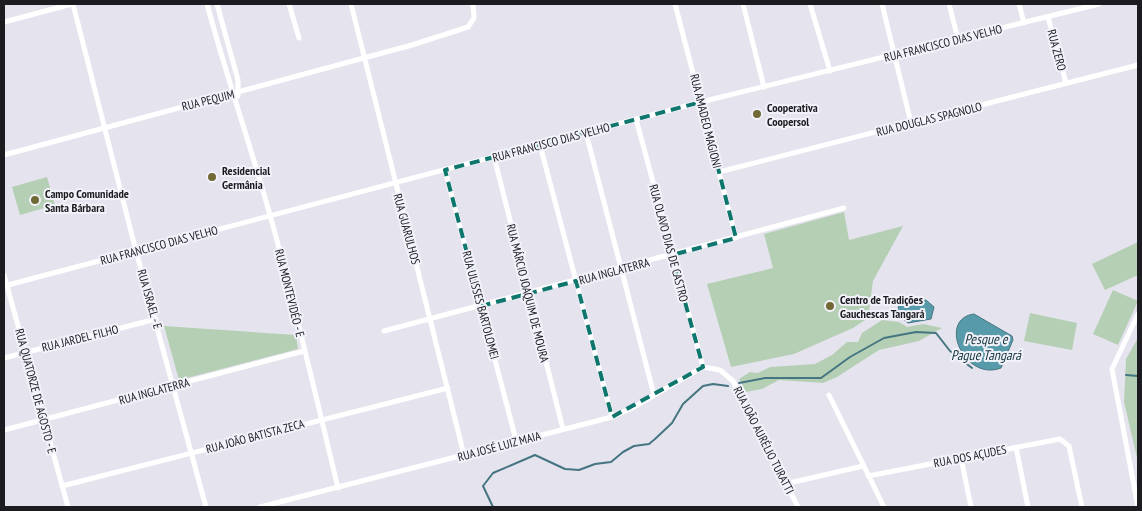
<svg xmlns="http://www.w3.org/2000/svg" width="1142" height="511" viewBox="0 0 1142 511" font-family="'PT Sans Narrow',sans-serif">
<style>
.green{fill:#b5cfb5}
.water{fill:#579baa;stroke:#457580}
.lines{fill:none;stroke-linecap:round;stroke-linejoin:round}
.stream{stroke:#457580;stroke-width:2}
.minor{stroke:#fff;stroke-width:5}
.marked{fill:none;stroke:#0f766e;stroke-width:4;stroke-dasharray:10 6;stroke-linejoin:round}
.poi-dot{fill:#706835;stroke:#f2f2fb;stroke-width:2}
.labels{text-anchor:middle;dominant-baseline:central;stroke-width:4;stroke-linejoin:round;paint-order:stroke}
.street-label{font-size:12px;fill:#1c1b1f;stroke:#f2f2fb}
.poi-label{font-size:12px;font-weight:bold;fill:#1c1b1f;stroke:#f2f2fb;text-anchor:start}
.water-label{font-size:14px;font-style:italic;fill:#14363d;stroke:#f2f2fb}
</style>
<rect width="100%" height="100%" fill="#e5e4ee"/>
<g class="green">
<path d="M47 177 55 205 20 215 12 187Z"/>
<path d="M844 212 849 240 903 226 873 281 868 318 853 328 794 354 731 367 707 284 773 268 764 234Z"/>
<path d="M1138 242V275L1105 290 1092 264Z"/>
<path d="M1113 290 1138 301 1118 345 1093 334Z"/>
<path d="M1030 313 1077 323 1072 350 1024 341Z"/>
<path d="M882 320 899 322 907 327 923 324 942 328 919 341 879 350 837 377 823 383 779 380 762 389 746 392 739 379 750 372 758 373 770 367 815 364 832 355 847 342H858L862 333Z"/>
<path d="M164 326 296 335 298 349 179 380Z"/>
<path d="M1138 338V462L1124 402 1126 359Z"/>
</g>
<g class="water">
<path d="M926 300 934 307 931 319 908 323 897 314 899 304Z"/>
<path d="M974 314 1012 336 1013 340 1001 368C964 382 937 319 974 314Z"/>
</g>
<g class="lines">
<g class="stream">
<path d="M1126 375 1138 376"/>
<path d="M739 383 765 378H821L850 357 884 338 916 332 936 333 950 351 972 368"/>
<path d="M493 507 483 486 493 473 535 455 565 469 579 470 595 464 611 462 623 452 634 446 649 444 655 439 672 423 683 404 703 386 713 384 728 386"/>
</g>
<g class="minor">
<path d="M73 4 136 251 206 507"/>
<path d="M207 4C226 75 250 144 270 215 295 305 316 397 338 488"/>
<path d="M217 4 238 80V96"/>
<path d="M289 4 299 38"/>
<path d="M351 4 464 455"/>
<path d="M675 4 736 238"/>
<path d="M743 4 764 87"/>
<path d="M810 4 830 71"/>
<path d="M882 4 911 123"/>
<path d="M949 4 958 39"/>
<path d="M1019 4 1024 23"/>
<path d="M1048 17 1066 83"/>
<path d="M4 22 72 4"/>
<path d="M636 119 703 367"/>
<path d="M586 133 654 395"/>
<path d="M540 145 612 417"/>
<path d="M4 155 412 45 468 27 474 18 473 4"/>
<path d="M494 157 563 429"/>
<path d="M445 170 516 440"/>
<path d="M719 172 1138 65"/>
<path d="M4 275 68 507"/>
<path d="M4 286 701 102 1099 4"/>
<path d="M384 331 844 208"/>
<path d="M4 358 156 319"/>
<path d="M829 395 884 507"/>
<path d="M4 430 304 351"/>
<path d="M1016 447 1028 507"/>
<path d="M961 458 971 507"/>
<path d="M868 476 1060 439 1069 446 1082 507"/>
<path d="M785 484 863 466"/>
<path d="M62 486 448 388"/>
<path d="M260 507 612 417 632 408 703 367 720 370 733 381 798 507"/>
<path d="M1138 507 1112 369 1138 314"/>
</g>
</g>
<path class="marked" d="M701 102 736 238 672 255 703 367 612 417 576 281 481 306 445 170Z"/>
<g class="poi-dot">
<circle cx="757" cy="114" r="5"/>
<circle cx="212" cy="177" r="5"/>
<circle cx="35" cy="200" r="5"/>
<circle cx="830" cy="306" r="5"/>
</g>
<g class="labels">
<g class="street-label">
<text transform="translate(943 43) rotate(-14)">RUA FRANCISCO DIAS VELHO</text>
<text transform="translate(1057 50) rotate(75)">RUA ZERO</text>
<text transform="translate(208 100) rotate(-14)">RUA PEQUIM</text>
<text transform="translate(929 119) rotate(-14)">RUA DOUGLAS SPAGNOLO</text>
<text transform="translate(706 121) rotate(76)">RUA AMADEO MAGIONI</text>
<text transform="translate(551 142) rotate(-15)">RUA FRANCISCO DIAS VELHO</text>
<text transform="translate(407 229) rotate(75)">RUA GUARULHOS</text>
<text transform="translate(669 243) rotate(75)">RUA OLAVO DIAS DE CASTRO</text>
<text transform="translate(159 245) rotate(-15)">RUA FRANCISCO DIAS VELHO</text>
<text transform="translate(614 271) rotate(-15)">RUA INGLATERRA</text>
<text transform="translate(290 293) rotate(76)">RUA MONTEVIDÉO - E</text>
<text transform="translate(528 293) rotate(76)">RUA MÁRCIO JOAQUIM DE MOURA</text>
<text transform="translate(150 299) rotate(74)">RUA ISRAEL - E</text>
<text transform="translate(481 305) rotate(75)">RUA ULISSES BARTOLOMEI</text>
<text transform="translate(80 338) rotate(-14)">RUA JARDEL FILHO</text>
<text transform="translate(36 391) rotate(75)">RUA QUATORZE DE AGOSTO - E</text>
<text transform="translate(154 391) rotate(-15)">RUA INGLATERRA</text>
<text transform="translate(255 436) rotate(-15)">RUA JOÃO BATISTA ZECA</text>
<text transform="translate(764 440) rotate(63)">RUA JOÃO AURÉLIO TURATTI</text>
<text transform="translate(499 446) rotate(-15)">RUA JOSÉ LUIZ MAIA</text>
<text transform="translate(970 456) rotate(-11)">RUA DOS AÇUDES</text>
</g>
<g class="poi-label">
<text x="767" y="107">Cooperativa<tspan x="767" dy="14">Coopersol</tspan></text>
<text x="222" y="170">Residencial<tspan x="222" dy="14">Germânia</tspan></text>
<text x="45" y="193">Campo Comunidade<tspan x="45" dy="14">Santa Bárbara</tspan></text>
<text x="840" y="299">Centro de Tradições<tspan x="840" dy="14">Gauchescas Tangará</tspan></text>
</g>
<g class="water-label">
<text x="986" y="339">Pesque e<tspan x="986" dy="16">Pague Tangará</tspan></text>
</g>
</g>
<rect width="1142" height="511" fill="none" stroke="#1c1b1f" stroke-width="10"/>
</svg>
